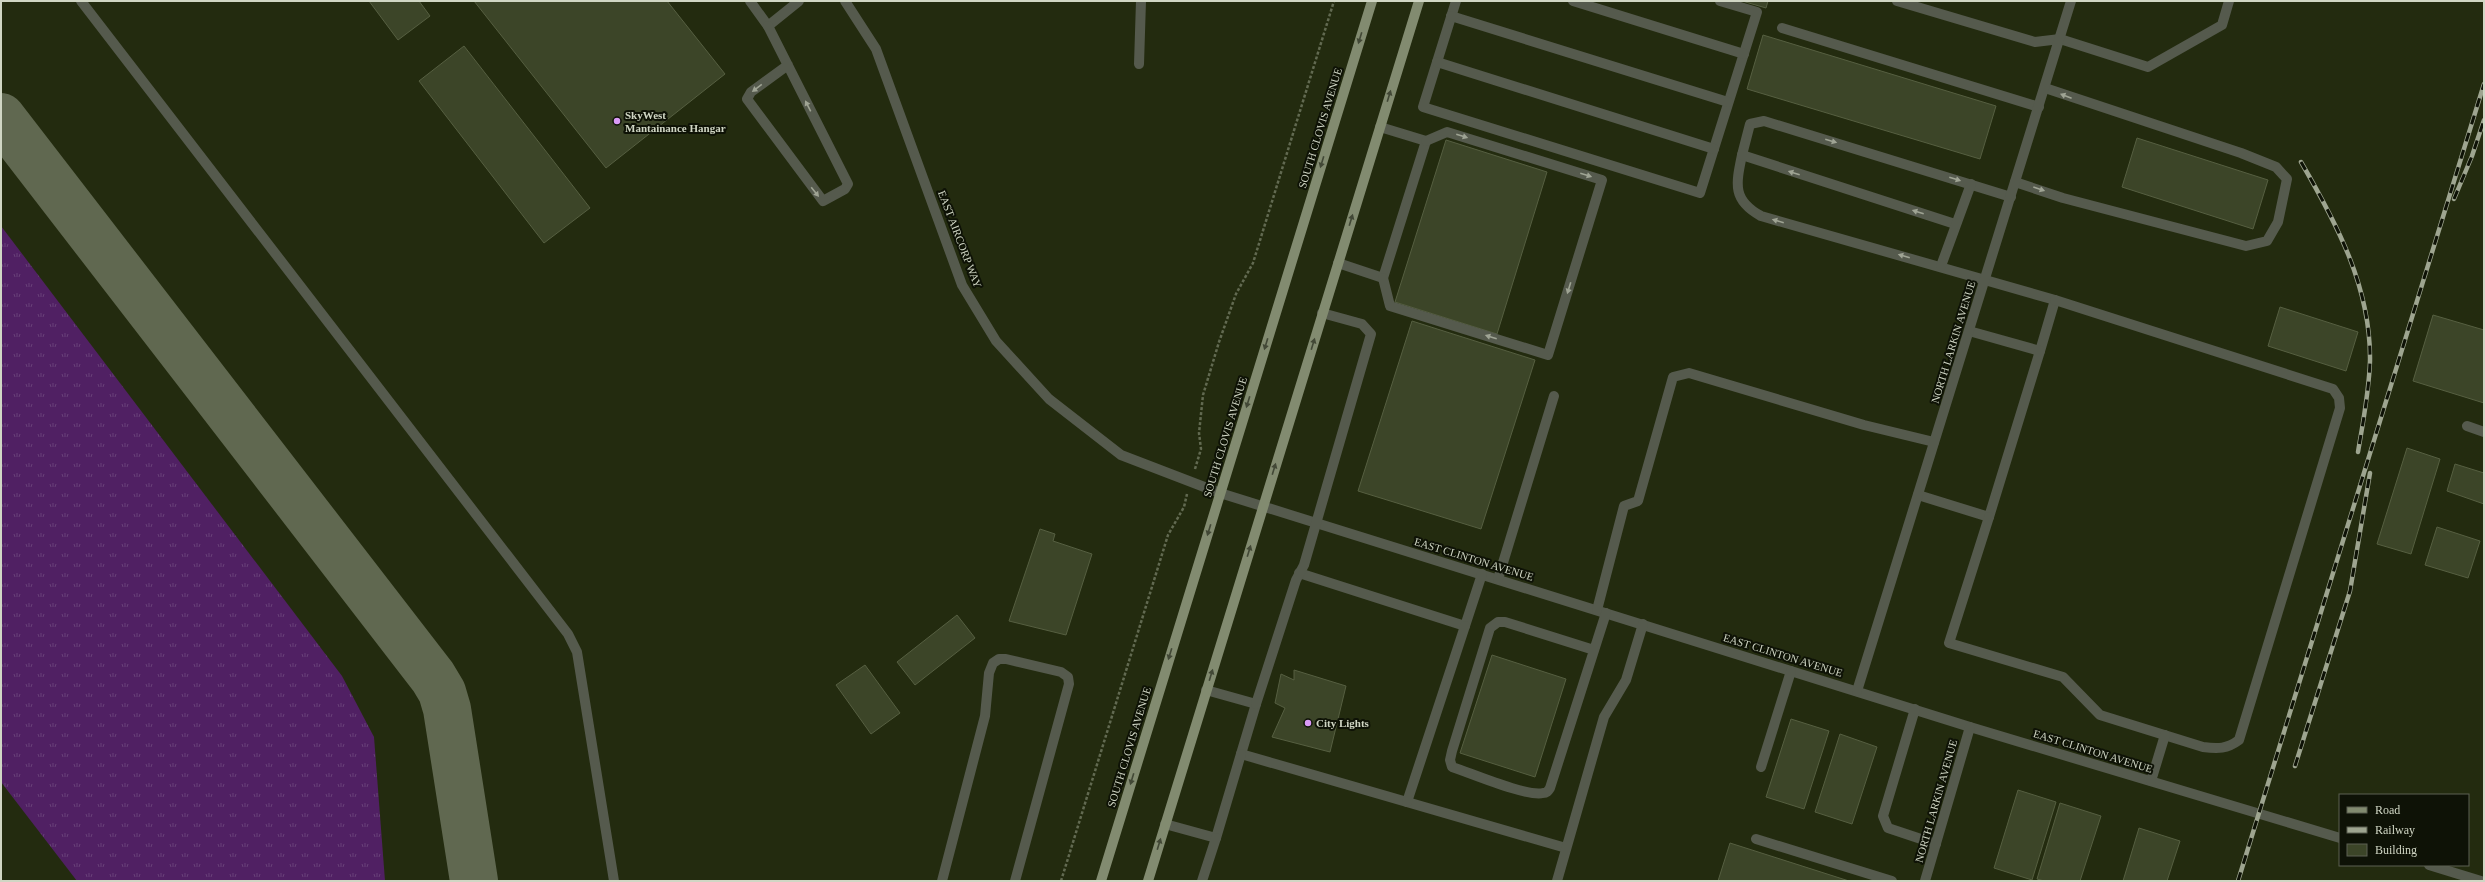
<svg xmlns="http://www.w3.org/2000/svg" width="2485" height="882" viewBox="0 0 2485 882" font-family="Georgia,serif">
<style>
.grass{fill:url(#grass-tufts)}
.lines{fill:none;stroke-linecap:round;stroke-linejoin:round}
.taxiway{stroke:#606850;stroke-width:48}
.building{fill:#3c4528;stroke:#565f41}
.path{stroke:#626a51;stroke-width:2.5;stroke-dasharray:3 2;stroke-linecap:butt}
.minor{stroke:#555a4d;stroke-width:10}
.major{stroke:#828b70;stroke-width:10}
.rail-casing{stroke:#9ea590;stroke-width:4.5}
.rail{stroke:#0e1206;stroke-width:3;stroke-dasharray:9;stroke-linecap:butt}
.oneway{fill:#424836}
.oneway2{fill:#9fa494}
.poi-dot{fill:#da9af7;stroke:#0e1206;stroke-width:1.5}
.labels{text-anchor:middle;dominant-baseline:central;stroke-width:4;stroke-linejoin:round;paint-order:stroke}
.poi-label{font-size:11px;font-weight:bold;fill:#d0d6c4;stroke:#0e1206;text-anchor:start}
.street-label{font-size:11px;fill:#d0d6c4;stroke:#0e1206}
</style>
<defs>
<pattern id="grass-tufts" width="24" height="20" patternUnits="userSpaceOnUse"><rect width="24" height="20" fill="#502063"/><path d="M3 7l-1-3M5 7V3M7 7l1-3M15 17l-1-3M17 17v-4M19 17l1-3" fill="none" stroke="#684078"/></pattern>
</defs>
<rect width="100%" height="100%" fill="#232b0f"/>
<path class="grass" d="M1 226 342 676 374 737 385 881H77L1 782Z"/>
<g class="lines">
<path class="taxiway" d="M1 117 433 677 442 692 447 709 474 881"/>
</g>
<g class="building">
<path d="M369 1H419L430 16 398 40Z"/>
<path d="M474 1H667L725 74 606 168Z"/>
<path d="M1742 1H1768L1766 8Z"/>
<path d="M1763 35 1996 106 1980 159 1747 89Z"/>
<path d="M464 46 590 208 544 243 419 81Z"/>
<path d="M2137 138 2268 180 2253 229 2122 187Z"/>
<path d="M1446 140 1547 172 1497 334 1395 302Z"/>
<path d="M2280 307 2358 332 2346 371 2268 346Z"/>
<path d="M2433 315 2484 330V403L2413 381Z"/>
<path d="M1412 321 1535 360 1481 529 1358 491Z"/>
<path d="M2407 448 2440 459 2411 554 2377 544Z"/>
<path d="M2455 464 2484 473V504L2447 491Z"/>
<path d="M2437 527 2480 541 2468 578 2425 565Z"/>
<path d="M1040 529 1055 534 1053 541 1092 554 1066 635 1009 621Z"/>
<path d="M957 615 975 638 915 685 897 662Z"/>
<path d="M1492 655 1566 679 1535 777 1460 753Z"/>
<path d="M865 665 900 713 871 734 836 685Z"/>
<path d="M1294 670 1346 686 1330 752 1272 737 1285 708 1275 703 1281 674 1294 680Z"/>
<path d="M1791 719 1829 731 1804 809 1766 797Z"/>
<path d="M1840 734 1877 747 1852 824 1815 812Z"/>
<path d="M2018 790 2056 802 2032 880 1994 868Z"/>
<path d="M2060 803 2101 816 2080 881H2044L2037 879Z"/>
<path d="M2139 828 2180 841 2167 881H2123Z"/>
<path d="M1730 843 1849 881H1718Z"/>
</g>
<g class="lines">
<g class="path">
<path d="M1195 469 1201 449 1199 433 1203 395 1219 342 1236 294 1253 263 1334 1"/>
<path d="M1061 881 1168 535 1184 507 1187 494"/>
</g>
<g class="minor">
<path d="M81 1 568 634 577 652 614 881"/>
<path d="M750 1 768 26 799 1"/>
<path d="M845 1 876 49 962 285 996 341 1049 399 1121 455 1220 493 1970 727 2340 838"/>
<path d="M1456 1 1423 107 1700 193 1757 12 1720 1"/>
<path d="M1573 1 1744 54"/>
<path d="M1897 1 2035 42 2060 39 2148 67 2222 25 2229 1"/>
<path d="M1451 16 1728 102"/>
<path d="M768 26 848 184 845 189 823 201 747 99 751 92 788 65"/>
<path d="M1782 28 2039 107"/>
<path d="M1437 62 1714 149"/>
<path d="M1139 64 1141 1"/>
<path d="M1742 155C1736 184 1732 200 1761 216L2055 300 2040 351"/>
<path d="M2015 182 2063 198 2246 246 2267 241 2278 222 2287 179 2276 167 2241 153 2045 88"/>
<path d="M1955 224 1742 155 1750 124 1764 121 2011 197"/>
<path d="M1338 263 1383 278 1426 141 1380 127"/>
<path d="M1941 266 1971 184"/>
<path d="M1383 278 1390 306 1548 355 1602 180 1447 132 1426 141"/>
<path d="M2467 426 2484 432"/>
<path d="M1918 495 1989 517 2040 351 1969 331"/>
<path d="M1989 517 1949 643 2063 677 2100 715 2203 747C2218 749 2227 749 2239 740L2340 408 2339 398 2333 389 2055 300"/>
<path d="M1299 573 1465 626 1482 574"/>
<path d="M1498 579 1554 396"/>
<path d="M1597 610 1624 506 1638 501 1673 377 1689 373 1864 425 1934 442"/>
<path d="M1594 650 1505 622H1498L1490 628 1452 751 1450 760 1452 767C1471 773 1526 797 1543 793 1547 793 1548 791 1550 788L1606 613"/>
<path d="M1206 690 1256 704 1241 754 1566 848"/>
<path d="M1857 691 2071 1"/>
<path d="M1256 704 1296 580 1304 565 1371 334 1362 324 1322 313"/>
<path d="M1915 709 1883 816 1888 828 1936 844"/>
<path d="M1761 767 1791 671"/>
<path d="M2151 781 2165 735"/>
<path d="M1407 802 1465 626"/>
<path d="M1165 824 1216 838 1241 754"/>
<path d="M1756 839 1892 881"/>
<path d="M2429 865 2481 881"/>
<path d="M942 881 985 716 989 673 993 663 999 659H1006L1061 672 1068 677 1069 684 1015 881"/>
<path d="M1202 881 1216 838"/>
<path d="M1557 881 1604 717 1626 680 1643 624"/>
<path d="M1925 881 1970 727"/>
</g>
<g class="major">
<path d="M1101 881 1372 1"/>
<path d="M1148 881 1419 1"/>
</g>
<g class="rail-casing">
<g id="rail">
<path d="M2301 162C2337 224 2371 288 2370 361 2369 392 2363 422 2358 452"/>
<path d="M2454 199 2472 156 2484 120"/>
<path d="M2295 766 2350 591 2370 473"/>
<path d="M2238 881 2484 84"/>
</g>
</g>
<use href="#rail" class="rail"/>
</g>
<defs><path id="oneway-solid" d="M-6-.8H1V-3.2L6.5 0L1 3.2V.8H-6Z"/></defs>
<g class="oneway">
<use href="#oneway-solid" transform="translate(1360 38) rotate(107)"/>
<use href="#oneway-solid" transform="translate(1389 96) rotate(-73)"/>
<use href="#oneway-solid" transform="translate(1322 162) rotate(107)"/>
<use href="#oneway-solid" transform="translate(1351 220) rotate(-73)"/>
<use href="#oneway-solid" transform="translate(1266 344) rotate(107)"/>
<use href="#oneway-solid" transform="translate(1313 344) rotate(-73)"/>
<use href="#oneway-solid" transform="translate(1248 402) rotate(107)"/>
<use href="#oneway-solid" transform="translate(1274 469) rotate(-73)"/>
<use href="#oneway-solid" transform="translate(1209 530) rotate(107)"/>
<use href="#oneway-solid" transform="translate(1249 551) rotate(-73)"/>
<use href="#oneway-solid" transform="translate(1170 654) rotate(107)"/>
<use href="#oneway-solid" transform="translate(1211 675) rotate(-73)"/>
<use href="#oneway-solid" transform="translate(1132 779) rotate(107)"/>
<use href="#oneway-solid" transform="translate(1159 844) rotate(-73)"/>
</g>
<g class="oneway2">
<use href="#oneway-solid" transform="translate(757 88) rotate(143)"/>
<use href="#oneway-solid" transform="translate(2066 96) rotate(-159)"/>
<use href="#oneway-solid" transform="translate(808 106) rotate(-117)"/>
<use href="#oneway-solid" transform="translate(1462 136) rotate(17)"/>
<use href="#oneway-solid" transform="translate(1831 141) rotate(16)"/>
<use href="#oneway-solid" transform="translate(1794 173) rotate(-162)"/>
<use href="#oneway-solid" transform="translate(1586 175) rotate(17)"/>
<use href="#oneway-solid" transform="translate(1955 179) rotate(18)"/>
<use href="#oneway-solid" transform="translate(2039 189) rotate(19)"/>
<use href="#oneway-solid" transform="translate(815 192) rotate(51)"/>
<use href="#oneway-solid" transform="translate(1918 212) rotate(-162)"/>
<use href="#oneway-solid" transform="translate(1778 221) rotate(-164)"/>
<use href="#oneway-solid" transform="translate(1904 256) rotate(-164)"/>
<use href="#oneway-solid" transform="translate(1569 288) rotate(107)"/>
<use href="#oneway-solid" transform="translate(1491 337) rotate(-163)"/>
</g>
<g class="poi-dot">
<circle cx="617" cy="121" r="4"/>
<circle cx="1308" cy="723" r="4"/>
</g>
<g class="labels">
<g class="poi-label">
<text x="625" y="115">SkyWest<tspan x="625" dy="13">Mantainance Hangar</tspan></text>
<text x="1316" y="723">City Lights</text>
</g>
<g class="street-label">
<text transform="translate(1320 128) rotate(-73)">SOUTH CLOVIS AVENUE</text>
<text transform="translate(960 239) rotate(69)">EAST AIRCORP WAY</text>
<text transform="translate(1953 342) rotate(-73)">NORTH LARKIN AVENUE</text>
<text transform="translate(1225 437) rotate(-73)">SOUTH CLOVIS AVENUE</text>
<text transform="translate(1474 559) rotate(17)">EAST CLINTON AVENUE</text>
<text transform="translate(1783 655) rotate(17)">EAST CLINTON AVENUE</text>
<text transform="translate(1129 747) rotate(-73)">SOUTH CLOVIS AVENUE</text>
<text transform="translate(2093 751) rotate(17)">EAST CLINTON AVENUE</text>
<text transform="translate(1936 801) rotate(-74)">NORTH LARKIN AVENUE</text>
</g>
</g>
<rect width="2485" height="882" fill="none" stroke="#d0d6c4" stroke-width="4"/>
<rect x="2339" y="794" width="130" height="72" fill="#0e1206" stroke="#5c6052"/>
<rect x="2347" y="807" width="20" height="6" fill="#828b70" stroke="#5c6052"/>
<text x="2375" y="814" font-size="12" fill="#d0d6c4">Road</text>
<rect x="2347" y="827" width="20" height="6" fill="#9ea590" stroke="#5c6052"/>
<text x="2375" y="834" font-size="12" fill="#d0d6c4">Railway</text>
<rect x="2347" y="844" width="20" height="12" fill="#3c4528" stroke="#5c6052"/>
<text x="2375" y="854" font-size="12" fill="#d0d6c4">Building</text>
</svg>
